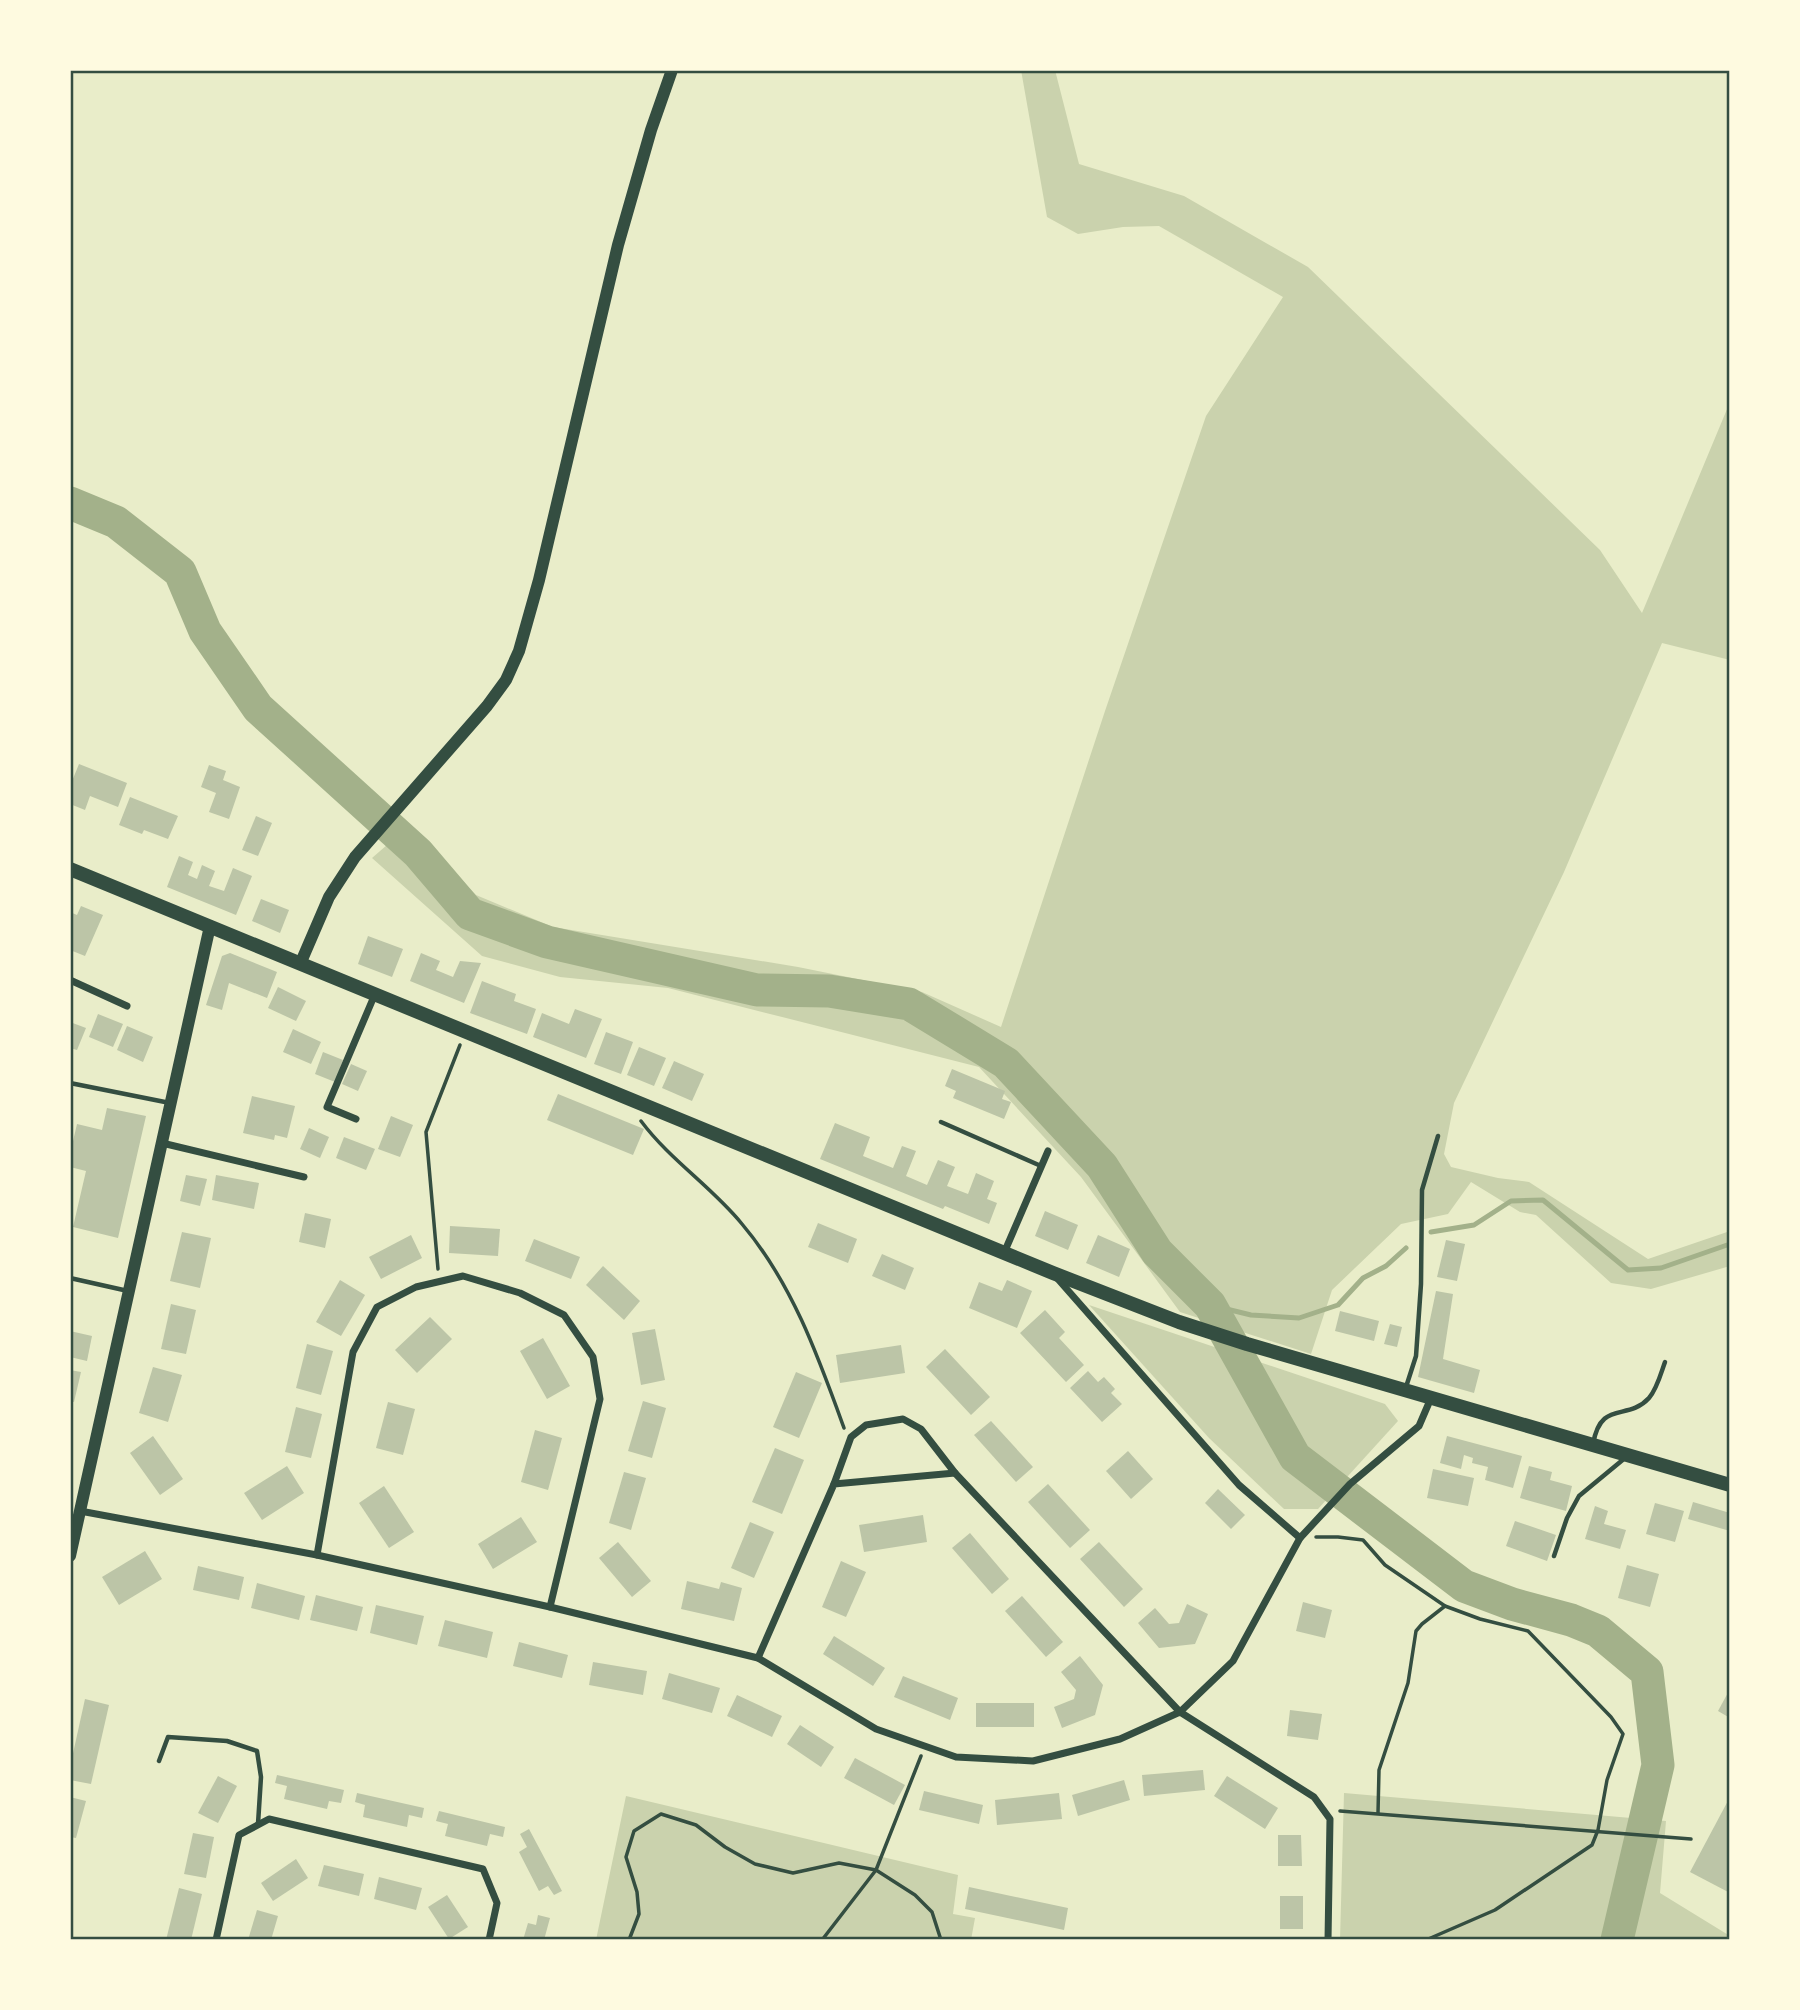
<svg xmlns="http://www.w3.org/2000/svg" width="1800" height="2010" viewBox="0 0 1800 2010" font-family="'Sofia Sans Condensed',sans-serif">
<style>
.green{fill:#cad2ad}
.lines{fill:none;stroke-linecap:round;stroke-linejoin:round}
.stream{stroke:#a3b18a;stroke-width:5}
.river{stroke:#a3b18a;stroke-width:33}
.building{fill:#bcc5a7}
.path{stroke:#344e41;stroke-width:3.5}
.service{stroke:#344e41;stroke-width:4.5}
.minor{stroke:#344e41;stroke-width:7}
.secondary{stroke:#344e41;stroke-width:12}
.primary{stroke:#344e41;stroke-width:14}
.neatline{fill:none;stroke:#344e41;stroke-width:2.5}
</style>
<rect width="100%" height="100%" fill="#e9edc9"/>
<g class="green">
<path d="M1021 70H1055L1079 164 1184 196 1308 267 1600 550 1642 613 1730 402V660L1662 643 1564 872 1454 1103 1444 1154 1451 1167 1498 1178 1529 1182 1648 1259 1730 1231V1266L1651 1289 1611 1283 1536 1215 1520 1212 1471 1182 1448 1214 1401 1224 1332 1290 1311 1354 1180 1312 1081 1177 979 1067 668 988 560 977 482 956 372 858 410 825 476 895 553 927 798 967 922 992 1001 1027 1105 711 1206 416 1283 297 1159 226 1123 227 1078 234 1047 217Z"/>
<path d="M1089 1305 1385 1404 1398 1421 1318 1509H1284L1209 1438Z"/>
<path d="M1344 1793 1666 1821 1660 1893 1730 1936V1940H1340Z"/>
<path d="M626 1796 958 1875 953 1914 975 1918 971 1940H596Z"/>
</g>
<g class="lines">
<g class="stream">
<path d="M1431 1232 1474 1225 1511 1201 1543 1200 1628 1270 1661 1268 1730 1244"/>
<path d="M1210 1305 1251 1315 1299 1318 1338 1305 1363 1278 1386 1266 1406 1248"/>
</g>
<path class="river" d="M70 503 116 522 180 572 205 631 258 708 418 853 470 914 547 942 757 990 829 991 909 1004 1006 1063 1102 1166 1157 1252 1210 1305 1295 1457 1464 1586 1512 1604 1571 1620 1598 1631 1647 1672 1658 1765 1617 1940"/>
</g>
<g class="building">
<path d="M79 764 127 783 118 807 90 796 85 810 70 804V786Z"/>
<path d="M209 765 226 771 223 780 240 787 229 819 209 812 216 793 201 787Z"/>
<path d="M130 797 178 816 168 839 144 830 142 834 119 825Z"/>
<path d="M256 816 272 823 258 856 242 850Z"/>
<path d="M179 856 193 862 188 875 197 879 202 865 215 871 209 886 224 891 233 868 252 876 236 915 167 887Z"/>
<path d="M261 899 289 910 280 933 252 921Z"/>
<path d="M81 906 103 915 85 956 70 950V912L77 915Z"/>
<path d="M368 936 403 949 392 977 358 964Z"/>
<path d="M230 953 277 972 267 998 229 983 222 1010 206 1005 222 956Z"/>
<path d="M421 953 440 961 436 970 453 977 460 961 481 963 464 1003 410 981Z"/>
<path d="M482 981 516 994 514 1001 536 1009 527 1034 470 1013Z"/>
<path d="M278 987 306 1001 296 1021 268 1008Z"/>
<path d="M575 1009 602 1019 586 1058 533 1037 542 1013 569 1024Z"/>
<path d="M98 1014 123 1024 113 1047 89 1037Z"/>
<path d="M70 1022 86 1028 77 1050 70 1048Z"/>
<path d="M127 1026 153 1037 143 1062 117 1050Z"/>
<path d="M293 1029 321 1042 311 1064 283 1052Z"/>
<path d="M606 1032 633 1042 621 1074 594 1064Z"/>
<path d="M639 1047 666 1058 654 1086 627 1075Z"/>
<path d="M323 1052 343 1060 335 1082 315 1074Z"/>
<path d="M674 1061 704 1074 692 1101 662 1088Z"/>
<path d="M351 1064 367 1071 358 1091 342 1084Z"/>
<path d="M952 1069 1005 1091 1002 1099 1011 1102 1004 1119 953 1098 956 1091 945 1086Z"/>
<path d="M558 1094 644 1129 633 1155 547 1120Z"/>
<path d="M252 1096 295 1106 287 1138 275 1135 274 1140 243 1133Z"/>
<path d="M107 1108 146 1116 118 1238 73 1227 86 1171 70 1167V1154L77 1124 102 1130Z"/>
<path d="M391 1116 413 1125 400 1157 378 1149Z"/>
<path d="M835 1123 870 1137 863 1156 893 1168 902 1146 916 1151 906 1176 927 1185 938 1160 955 1167 947 1186 968 1194 976 1173 994 1181 987 1199 997 1203 989 1224 945 1206 943 1209 820 1159Z"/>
<path d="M309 1128 329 1137 320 1158 300 1149Z"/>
<path d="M344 1137 375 1149 366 1170 336 1158Z"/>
<path d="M186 1175 207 1179 200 1206 180 1201Z"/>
<path d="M216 1175 259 1183 254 1209 212 1200Z"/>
<path d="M1045 1211 1078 1225 1068 1250 1035 1236Z"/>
<path d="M305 1213 331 1219 325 1248 299 1242Z"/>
<path d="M818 1223 857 1239 848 1263 808 1247Z"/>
<path d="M450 1226 500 1229 498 1256 449 1253Z"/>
<path d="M182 1232 211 1238 200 1288 170 1281Z"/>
<path d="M411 1235 422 1258 381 1279 369 1257Z"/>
<path d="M1098 1235 1130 1249 1119 1277 1086 1263Z"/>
<path d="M534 1239 580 1257 571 1279 525 1261Z"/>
<path d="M1446 1240 1465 1244 1457 1281 1437 1277Z"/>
<path d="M882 1254 914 1268 905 1290 872 1276Z"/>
<path d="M603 1266 640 1301 624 1320 586 1285Z"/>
<path d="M340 1280 365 1295 341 1336 316 1322Z"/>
<path d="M1007 1280 1032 1291 1017 1328 969 1308 979 1282 1002 1291Z"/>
<path d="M1436 1291 1453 1294 1443 1359 1480 1370 1474 1393 1418 1377Z"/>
<path d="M171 1304 196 1310 186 1354 161 1349Z"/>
<path d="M1045 1310 1065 1332 1059 1338 1084 1365 1066 1382 1020 1333Z"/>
<path d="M1340 1311 1379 1321 1374 1341 1335 1331Z"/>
<path d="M430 1317 452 1339 417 1373 395 1350Z"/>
<path d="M1390 1324 1402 1327 1397 1347 1384 1344Z"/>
<path d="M655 1329 665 1380 641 1385 632 1333Z"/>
<path d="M70 1331 92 1336 87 1361 70 1357Z"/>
<path d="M543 1338 570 1386 547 1399 520 1351Z"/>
<path d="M307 1344 333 1351 321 1395 296 1388Z"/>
<path d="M901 1345 905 1373 840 1383 836 1355Z"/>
<path d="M945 1349 990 1397 971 1415 926 1367Z"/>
<path d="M153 1367 182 1375 168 1422 139 1413Z"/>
<path d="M70 1370 81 1372 74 1402 70 1401Z"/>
<path d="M1088 1371 1098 1382 1104 1377 1115 1389 1111 1393 1122 1404 1102 1422 1070 1388Z"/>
<path d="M796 1372 822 1383 799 1438 773 1427Z"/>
<path d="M643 1401 666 1408 652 1458 628 1451Z"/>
<path d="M388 1402 415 1409 403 1455 376 1448Z"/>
<path d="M296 1407 322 1414 311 1458 285 1452Z"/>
<path d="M991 1421 1033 1467 1016 1482 974 1435Z"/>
<path d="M535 1430 562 1438 548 1490 521 1482Z"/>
<path d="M153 1436 183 1479 160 1495 130 1453Z"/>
<path d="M1447 1436 1522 1456 1513 1488 1485 1480 1488 1467 1472 1463 1473 1458 1464 1455 1461 1469 1440 1463Z"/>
<path d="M775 1448 804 1460 782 1514 752 1502Z"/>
<path d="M1128 1451 1153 1479 1131 1499 1106 1471Z"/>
<path d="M287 1466 304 1493 262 1520 244 1493Z"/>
<path d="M1529 1466 1552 1472 1550 1480 1572 1486 1566 1511 1520 1498Z"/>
<path d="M1433 1469 1474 1478 1468 1506 1427 1498Z"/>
<path d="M624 1472 646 1478 631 1530 609 1523Z"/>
<path d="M1048 1484 1090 1530 1070 1548 1028 1502Z"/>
<path d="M384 1486 414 1532 389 1548 359 1503Z"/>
<path d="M1218 1489 1245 1515 1231 1529 1205 1503Z"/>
<path d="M1693 1502 1730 1513V1531L1688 1519Z"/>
<path d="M1655 1503 1684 1511 1675 1542 1646 1534Z"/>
<path d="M1595 1506 1608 1511 1604 1524 1626 1530 1620 1549 1585 1539Z"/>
<path d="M923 1515 927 1542 864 1552 859 1525Z"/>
<path d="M521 1517 537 1542 493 1569 478 1544Z"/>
<path d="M1515 1521 1556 1535 1547 1561 1506 1546Z"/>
<path d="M750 1522 774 1532 754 1578 731 1568Z"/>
<path d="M970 1533 1009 1579 992 1594 952 1548Z"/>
<path d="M618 1542 651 1581 632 1597 599 1558Z"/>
<path d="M1099 1542 1143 1589 1124 1607 1080 1559Z"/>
<path d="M145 1551 162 1579 119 1605 102 1577Z"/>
<path d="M841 1561 866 1572 846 1617 822 1607Z"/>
<path d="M1627 1565 1659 1574 1650 1607 1618 1598Z"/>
<path d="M198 1566 244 1577 239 1600 193 1590Z"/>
<path d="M687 1581 719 1589 721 1582 742 1588 734 1621 681 1609Z"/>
<path d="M257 1583 305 1596 299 1620 251 1608Z"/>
<path d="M316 1595 363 1607 357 1631 310 1620Z"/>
<path d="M1022 1596 1063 1642 1046 1657 1005 1611Z"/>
<path d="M1303 1602 1332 1610 1325 1638 1296 1631Z"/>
<path d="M1187 1604 1208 1614 1195 1644 1159 1648 1138 1623 1155 1608 1169 1624 1179 1623Z"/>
<path d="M376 1605 424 1616 417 1645 370 1633Z"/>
<path d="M445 1620 493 1632 487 1658 438 1646Z"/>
<path d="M834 1636 885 1668 873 1686 823 1654Z"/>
<path d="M519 1642 568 1655 562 1678 513 1666Z"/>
<path d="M1080 1656 1103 1685 1095 1715 1062 1728 1054 1707 1074 1699 1076 1690 1061 1672Z"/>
<path d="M593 1662 647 1671 643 1695 589 1685Z"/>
<path d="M669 1673 720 1688 712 1713 662 1699Z"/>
<path d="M903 1676 958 1698 950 1720 894 1697Z"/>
<path d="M1730 1689V1718L1718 1711Z"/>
<path d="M737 1695 782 1716 772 1737 727 1716Z"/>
<path d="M85 1699 109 1705 91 1784 70 1780V1767Z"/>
<rect x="976" y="1703" width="58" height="24"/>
<path d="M1290 1710 1322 1714 1318 1740 1287 1736Z"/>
<path d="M800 1725 834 1747 821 1767 787 1744Z"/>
<path d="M855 1758 905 1785 894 1805 844 1778Z"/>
<path d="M1203 1770 1205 1790 1144 1796 1142 1775Z"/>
<path d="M277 1775 344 1790 341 1803 329 1801 327 1809 284 1799 287 1786 275 1783Z"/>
<path d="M218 1776 237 1786 218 1823 198 1813Z"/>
<path d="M1227 1776 1278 1808 1265 1829 1214 1796Z"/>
<path d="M1124 1780 1130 1800 1078 1816 1072 1795Z"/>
<path d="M924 1791 983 1805 979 1824 919 1810Z"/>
<path d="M357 1793 424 1808 422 1818 409 1815 407 1827 363 1817 365 1805 355 1802Z"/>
<path d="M1059 1793 1062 1819 997 1825 995 1800Z"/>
<path d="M70 1797 86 1801 76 1838 70 1837Z"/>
<path d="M1730 1797V1893L1690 1872Z"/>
<path d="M439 1811 505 1827 503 1837 490 1834 487 1846 445 1836 448 1824 436 1821Z"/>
<path d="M529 1829 562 1891 554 1895 548 1886 539 1891 519 1852 527 1847 520 1834Z"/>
<path d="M193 1833 214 1837 206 1878 184 1874Z"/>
<path d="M1278 1835H1301L1302 1866H1278Z"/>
<path d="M296 1859 308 1878 273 1901 261 1883Z"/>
<path d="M324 1865 364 1874 359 1896 318 1886Z"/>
<path d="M379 1877 422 1888 416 1910 374 1899Z"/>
<path d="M969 1887 1068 1908 1064 1930 965 1909Z"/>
<path d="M179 1888 202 1894 191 1940H166Z"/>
<path d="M447 1895 468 1927 449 1939 428 1907Z"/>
<rect x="1280" y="1896" width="23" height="33"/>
<path d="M257 1910 278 1916 271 1940H248Z"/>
<path d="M538 1915 550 1918 544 1940H523L528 1923 536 1925Z"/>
</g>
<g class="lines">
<g class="path">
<path d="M641 1121C670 1160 712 1187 742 1224 792 1283 818 1356 844 1428"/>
<path d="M438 1269 426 1132 460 1045"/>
<path d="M1316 1537H1338L1363 1540 1385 1565 1445 1606 1480 1619 1528 1631 1611 1717 1623 1734 1607 1780 1598 1830 1592 1845 1495 1910 1426 1940"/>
<path d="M1340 1811 1691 1839"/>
<path d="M1378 1813 1379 1770 1408 1683 1416 1631 1422 1624 1445 1606"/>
<path d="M629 1940 639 1914 637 1892 626 1857 634 1831 661 1814 696 1825 725 1847 755 1864 793 1873 839 1863 876 1870 915 1895 932 1912 941 1940"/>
<path d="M822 1940 876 1870 921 1756"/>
</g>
<g class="service">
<path d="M70 1083 170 1103"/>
<path d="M941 1122 1041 1166"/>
<path d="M70 1278 128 1291"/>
<path d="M1406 1387 1416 1356 1421 1284 1422 1190 1438 1136"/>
<path d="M1593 1444C1601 1399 1627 1422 1649 1398 1657 1389 1661 1373 1665 1362"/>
<path d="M1554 1556 1567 1518 1579 1496 1625 1458"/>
<path d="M159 1761 168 1737 227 1741 257 1751 261 1777 258 1824"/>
</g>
<g class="minor">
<path d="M70 980 127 1006"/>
<path d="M356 1119 327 1107 375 994"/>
<path d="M162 1143 304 1177"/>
<path d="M1004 1253 1048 1151"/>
<path d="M1057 1278 1239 1485 1300 1538"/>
<path d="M834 1484 851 1437 866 1425 903 1419 921 1429 955 1473"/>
<path d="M80 1511 317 1555 550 1607 758 1658 876 1729 956 1757 1033 1761 1120 1739 1180 1712 1314 1797 1330 1819 1328 1940"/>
<path d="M317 1555 353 1352 377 1307 416 1287 463 1276 520 1293 564 1315 593 1357 600 1399 550 1607"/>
<path d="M758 1658 834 1484 955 1473 1180 1712 1233 1661 1300 1538 1350 1484 1419 1426 1431 1398"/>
<path d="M216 1940 239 1835 269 1819 483 1869 497 1903 489 1940"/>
</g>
<g class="secondary">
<path d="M301 962 329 897 355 857 487 706 506 680 519 651 539 580 618 245 651 130 672 70"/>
<path d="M70 1556 210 926"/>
</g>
<path class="primary" d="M70 869 1053 1273 1179 1322 1247 1344 1730 1485"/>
</g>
<rect width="1800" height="2010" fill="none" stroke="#fefae0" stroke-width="144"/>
<rect x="72" y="72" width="1656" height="1866" class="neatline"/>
</svg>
